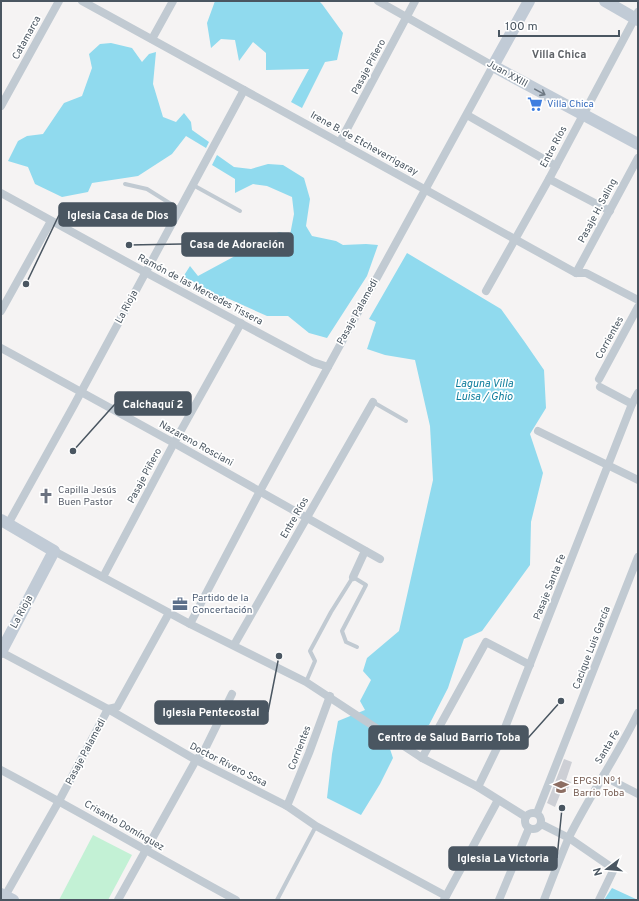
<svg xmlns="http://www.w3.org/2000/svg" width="639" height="901" viewBox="0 0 639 901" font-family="Overpass,sans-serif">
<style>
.green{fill:#c3f1d5}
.water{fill:#90daee}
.building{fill:#cdcfd5}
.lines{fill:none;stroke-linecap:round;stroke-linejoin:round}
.lane{stroke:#c1cad2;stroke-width:4}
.street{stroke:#c1cad2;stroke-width:8}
.secondary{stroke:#c1cbd6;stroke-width:12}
.oneway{stroke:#6e7984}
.labels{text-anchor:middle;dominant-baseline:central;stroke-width:3.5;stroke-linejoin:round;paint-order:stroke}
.street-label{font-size:10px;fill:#4a5661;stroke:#fff}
.shop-label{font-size:10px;fill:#366cbe;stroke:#fff;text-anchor:start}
.worship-label{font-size:10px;fill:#5b616d;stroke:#fff;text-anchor:start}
.service-label{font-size:10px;fill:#4e5e75;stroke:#fff;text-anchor:start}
.education-label{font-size:10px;fill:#785e54;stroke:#fff;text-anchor:start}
.neighbourhood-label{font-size:11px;font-weight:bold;fill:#5f6368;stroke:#fff}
.water-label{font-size:11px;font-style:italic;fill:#0c7c9b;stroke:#fff}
.leader{fill:none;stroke:#4a5661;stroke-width:1.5}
.callout-dot{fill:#4a5661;stroke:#fff;stroke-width:1.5}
.callout{fill:#4a5661;stroke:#4a5661;stroke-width:1.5}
.callout-label{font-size:11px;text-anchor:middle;font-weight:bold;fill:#fff}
</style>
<rect width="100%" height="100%" fill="#f5f3f3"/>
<path class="green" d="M93 835 132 855 108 900H59Z"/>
<g class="water">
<path d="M215 1H319L322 4 343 33 337 60 325 62 302 108 291 102 309 69 266 70V53L253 42 239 61 235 40 221 39 211 48 207 23Z"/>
<path d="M111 43 132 48 142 62 149 54 156 52 153 84 163 117 176 122 184 113 191 122 192 130 209 142 206 148 186 136 172 154 138 176 92 183 88 192 62 197 35 184 28 167 8 161 18 141 27 136 43 134 64 103 82 96 92 68 89 54 100 44Z"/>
<path d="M217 155 234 167 251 169 268 164 283 165 304 178 310 199 306 226 312 236 336 241 343 245 366 244 378 245 367 276 327 338 309 333 288 316H267L227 298 212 296 199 284 183 277 190 266 198 276 235 256 252 244 279 232 290 235 294 214 292 197 267 186 253 184 235 193V179L212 165Z"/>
<path d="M407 253 501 309 524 341 544 370 546 408 530 434 543 473 531 522 530 565 482 631 464 639 448 688 429 725 411 732H393L389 746 393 758 380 784 361 815 327 798 332 754 338 721 365 710 360 701 371 680 363 671 367 658 399 631 433 480 430 426 415 360 385 355 367 349 376 322 369 319Z"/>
<path d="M612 888 638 900H604Z"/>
</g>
<path class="building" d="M564 759 572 762 566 780 571 782 566 794 561 792 555 807 547 803Z"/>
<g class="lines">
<g class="lane">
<path d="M125 184 147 189 179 209"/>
<path d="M193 185 240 211"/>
<path d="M373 402 406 421"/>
<path d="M306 682 315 661 310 651 331 612 353 577 366 585 342 631 346 642 357 647"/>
<path d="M277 900 316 826"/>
</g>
<g class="street">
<path d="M82 1 426 190 576 273H586L638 300"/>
<path d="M152 39 173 1"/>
<path d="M1 106 59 1"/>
<path d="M467 115 556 166"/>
<path d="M340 142 415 1"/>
<path d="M549 179 610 211"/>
<path d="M1 193 145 272 313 362 328 367"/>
<path d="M576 273 638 158"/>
<path d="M486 291 549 179 638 12"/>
<path d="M1 311 51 221"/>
<path d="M1 348 174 443 380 559"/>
<path d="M599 379 638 307"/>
<path d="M600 387 632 404"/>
<path d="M538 431 638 480"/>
<path d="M8 524 73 407 244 90"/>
<path d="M54 551 190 624 306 682 422 758 478 787 526 817"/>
<path d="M103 577 174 443 241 323"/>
<path d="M353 577 365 551"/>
<path d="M190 624 260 491 493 66 378 1"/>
<path d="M234 645 373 402"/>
<path d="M1 652 108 709 196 760 287 806 316 826 446 896"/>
<path d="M422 758 486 642 530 665"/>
<path d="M1 770C80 812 157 857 236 900"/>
<path d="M603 776 638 794"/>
<path d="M478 787 497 748 632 404 638 393"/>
<path d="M287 806 309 753 330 696"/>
<path d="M537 813 638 557"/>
<circle cx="533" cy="821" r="8"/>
<path d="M541 824 569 838 614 869 599 900"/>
<path d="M5 896 59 801 108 709 117 707 169 613"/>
<path d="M118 900 196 760 204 751 232 694"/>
<path d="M444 900 498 800"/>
<path d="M499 900 529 828"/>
<path d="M544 900C552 879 560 858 569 837 590 795 617 756 638 713"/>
</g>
<g class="secondary">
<path d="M529 1 493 66 638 144"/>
<path d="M605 1 638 20"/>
<path d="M1 520 54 551 1 652"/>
<path d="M1 894 13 900"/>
</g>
</g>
<defs><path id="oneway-shaft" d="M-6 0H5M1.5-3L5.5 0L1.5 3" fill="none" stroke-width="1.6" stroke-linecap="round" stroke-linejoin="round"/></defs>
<use class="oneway" href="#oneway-shaft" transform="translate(540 92) rotate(29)"/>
<defs>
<g id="supermarket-bare" transform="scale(1.2)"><path d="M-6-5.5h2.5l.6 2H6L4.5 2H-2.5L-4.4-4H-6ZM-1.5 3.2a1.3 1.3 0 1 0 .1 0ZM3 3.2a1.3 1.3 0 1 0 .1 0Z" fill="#3f7fe0" stroke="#fff" stroke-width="2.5" paint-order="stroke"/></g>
<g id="church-bare" transform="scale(1.2)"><path d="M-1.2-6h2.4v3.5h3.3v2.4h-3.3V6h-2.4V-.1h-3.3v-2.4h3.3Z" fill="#6b7280" stroke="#fff" stroke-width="2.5" paint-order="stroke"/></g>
<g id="office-bare" transform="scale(1.2)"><path d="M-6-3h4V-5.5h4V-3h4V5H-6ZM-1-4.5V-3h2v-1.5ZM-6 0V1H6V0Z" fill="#5c6f8a" stroke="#fff" stroke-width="2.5" paint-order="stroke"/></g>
<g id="school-bare" transform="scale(1.2)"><path d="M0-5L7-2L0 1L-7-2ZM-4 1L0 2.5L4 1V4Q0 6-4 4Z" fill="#8d6e63" stroke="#fff" stroke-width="2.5" paint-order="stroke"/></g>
</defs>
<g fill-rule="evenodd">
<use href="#supermarket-bare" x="535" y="104"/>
<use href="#church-bare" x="46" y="496"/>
<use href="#office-bare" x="180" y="604"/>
<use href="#school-bare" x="561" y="787"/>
</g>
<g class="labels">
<g class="street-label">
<text transform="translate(27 38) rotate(-61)">Catamarca</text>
<text transform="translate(369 67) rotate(-62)">Pasaje Piñero</text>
<text transform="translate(507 74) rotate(29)">Juan XXIII</text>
<text transform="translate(364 144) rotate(29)">Irene B. de Etcheverrigaray</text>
<text transform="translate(554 147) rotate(-62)">Entre Ríos</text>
<text transform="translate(598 211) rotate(-62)">Pasaje H. Saling</text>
<text transform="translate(200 290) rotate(28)">Ramón de las Mercedes Tissera</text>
<text transform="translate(127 307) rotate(-62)">La Rioja</text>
<text transform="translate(358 312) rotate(-61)">Pasaje Palamedi</text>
<text transform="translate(610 338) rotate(-61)">Corrientes</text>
<text transform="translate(196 444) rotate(29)">Nazareno Rosciani</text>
<text transform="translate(145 476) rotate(-62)">Pasaje Piñero</text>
<text transform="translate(295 518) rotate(-60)">Entre Ríos</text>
<text transform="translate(550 587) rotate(-68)">Pasaje Santa Fe</text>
<text transform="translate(22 612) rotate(-62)">La Rioja</text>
<text transform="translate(592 648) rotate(-69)">Cacique Luis García</text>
<text transform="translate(608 747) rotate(-59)">Santa Fe</text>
<text transform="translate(300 748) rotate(-69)">Corrientes</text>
<text transform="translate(86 752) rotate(-62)">Pasaje Palamedi</text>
<text transform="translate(228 765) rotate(27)">Doctor Rivero Sosa</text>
<text transform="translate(124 826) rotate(30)">Crisanto Domínguez</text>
</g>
<g class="shop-label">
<text x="547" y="104">Villa Chica</text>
</g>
<g class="worship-label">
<text x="58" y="490">Capilla Jesús<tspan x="58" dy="12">Buen Pastor</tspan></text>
</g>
<g class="service-label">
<text x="192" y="598">Partido de la<tspan x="192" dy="12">Concertación</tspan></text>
</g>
<g class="education-label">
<text x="573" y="781">EPGSI Nº 1<tspan x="573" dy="12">Barrio Toba</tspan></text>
</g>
<g class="neighbourhood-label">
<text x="559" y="55">Villa Chica</text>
</g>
<g class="water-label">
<text x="484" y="384">Laguna Villa<tspan x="484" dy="13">Luisa / Ghio</tspan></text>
</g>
</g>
<path class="leader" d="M26 284L59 215M129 245L182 244M73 451L115 404M279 656L268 712M561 701L528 738M562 808L557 858"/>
<g class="callout-dot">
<circle cx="26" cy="284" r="4"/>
<circle cx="129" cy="245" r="4"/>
<circle cx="73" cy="451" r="4"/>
<circle cx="279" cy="656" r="4"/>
<circle cx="561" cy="701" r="4"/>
<circle cx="562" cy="808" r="4"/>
</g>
<g class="callout">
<rect x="59" y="203" width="117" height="23" rx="4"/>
<rect x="182" y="233" width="111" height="23" rx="4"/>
<rect x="115" y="392" width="76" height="23" rx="4"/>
<rect x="155" y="701" width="113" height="23" rx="4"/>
<rect x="369" y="726" width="159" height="23" rx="4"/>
<rect x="449" y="847" width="108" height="23" rx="4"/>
</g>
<g class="callout-label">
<text x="118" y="219">Iglesia Casa de Dios</text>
<text x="237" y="248">Casa de Adoración</text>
<text x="153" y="408">Calchaquí 2</text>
<text x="211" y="716">Iglesia Pentecostal</text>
<text x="449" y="741">Centro de Salud Barrio Toba</text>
<text x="503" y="862">Iglesia La Victoria</text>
</g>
<rect width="639" height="901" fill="none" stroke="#4a5661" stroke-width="4"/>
<g transform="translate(607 869) rotate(254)" stroke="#ffffff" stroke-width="3" paint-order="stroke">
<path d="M0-3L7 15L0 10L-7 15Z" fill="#4a5661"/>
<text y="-6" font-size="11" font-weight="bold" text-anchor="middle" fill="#4a5661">N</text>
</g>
<path d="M499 30v6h120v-6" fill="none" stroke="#4a5661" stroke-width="2"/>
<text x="505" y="30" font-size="12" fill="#4a5661" stroke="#ffffff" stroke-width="3" paint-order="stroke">100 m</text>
</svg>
